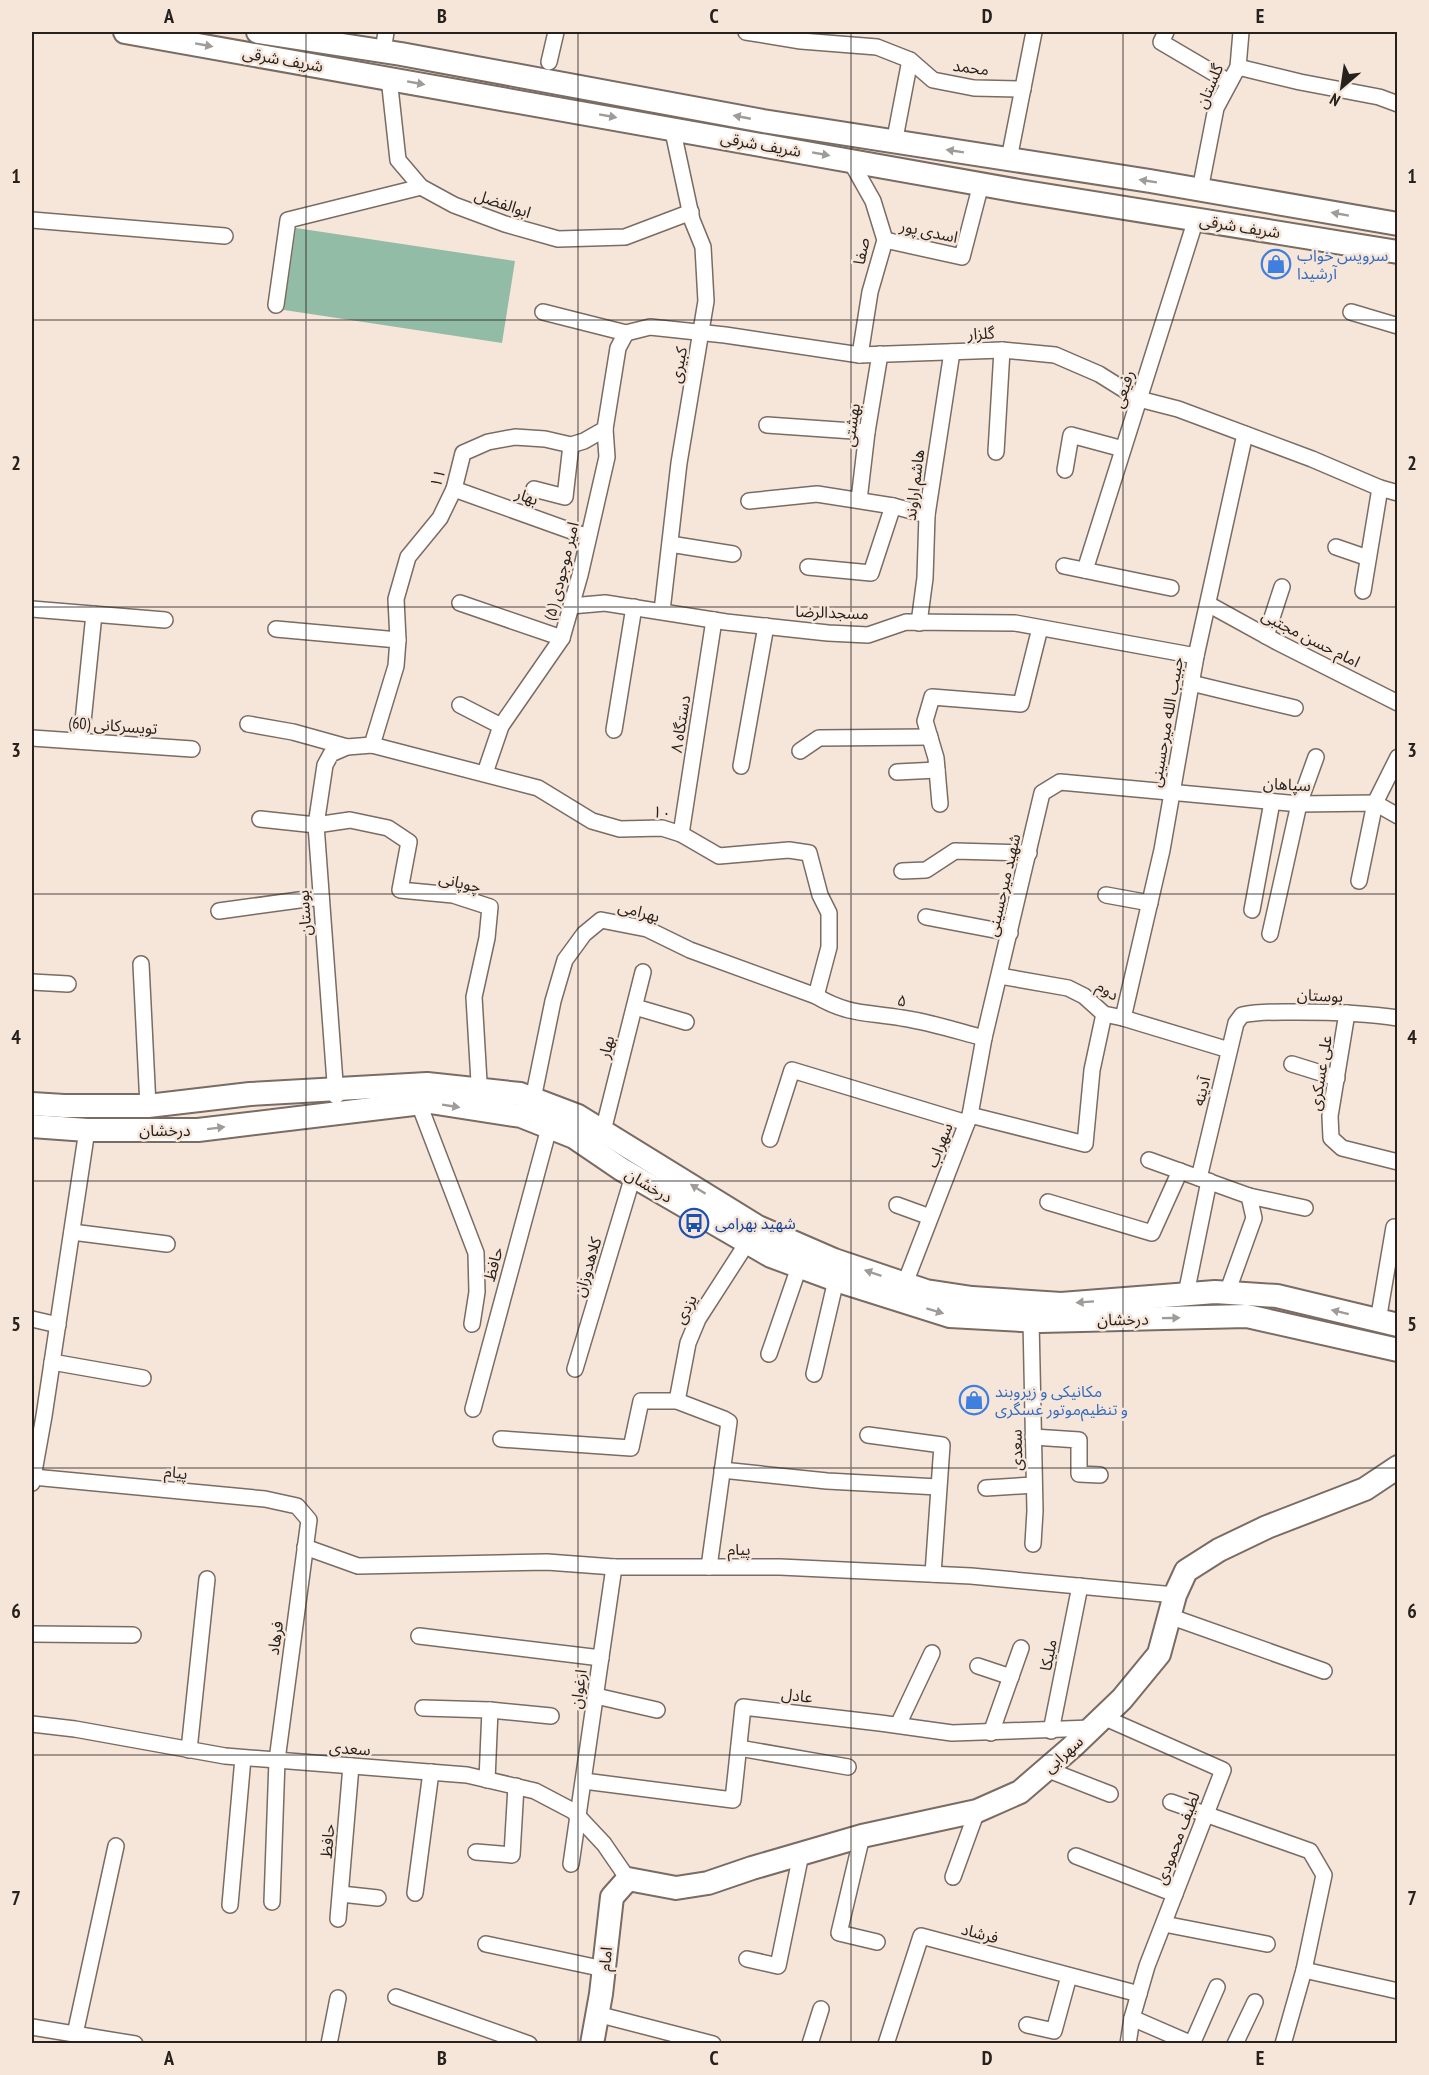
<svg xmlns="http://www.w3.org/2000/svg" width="1429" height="2075" viewBox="0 0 1429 2075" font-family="'PT Sans Narrow','Noto Sans Arabic',sans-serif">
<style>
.forest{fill:#93bca6}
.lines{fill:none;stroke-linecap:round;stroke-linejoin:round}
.street-casing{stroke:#7a6c62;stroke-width:18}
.secondary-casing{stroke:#7a6c62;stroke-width:26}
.street{stroke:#fff;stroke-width:15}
.secondary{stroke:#fff;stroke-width:22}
.oneway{fill:#9e9b99}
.grid{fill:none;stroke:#27211d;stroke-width:1.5;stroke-opacity:0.55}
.labels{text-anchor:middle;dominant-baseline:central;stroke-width:5;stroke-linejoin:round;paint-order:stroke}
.street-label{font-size:16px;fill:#27211d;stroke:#f6e6da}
.shop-label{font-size:16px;fill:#366cbe;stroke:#f6e6da;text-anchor:start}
.transit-label{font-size:16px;fill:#164399;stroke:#f6e6da;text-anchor:start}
.neatline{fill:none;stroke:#27211d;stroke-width:2}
.grid-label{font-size:20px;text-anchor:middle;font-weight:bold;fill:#27211d}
</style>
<rect width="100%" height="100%" fill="#f6e6da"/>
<path class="forest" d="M296 228 515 261 502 343 284 310Z"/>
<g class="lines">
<g class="street-casing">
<g id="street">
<path d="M746 32 801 41 877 47 910 60 933 80 974 88 1023 89"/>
<path d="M1166 32 1161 42 1229 82"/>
<path d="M383 51 386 32"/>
<path d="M549 62 556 32"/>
<path d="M1238 67 1300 82 1379 97 1398 104"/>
<path d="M389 78 398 160 421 187 454 205 505 224 558 239 625 237 691 212"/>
<path d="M896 133 910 60"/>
<path d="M1009 159 1034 32"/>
<path d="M850 160 873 201 885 240 870 292 860 355"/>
<path d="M1200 190 1216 108 1238 67 1241 32"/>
<path d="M32 220 225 236"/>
<path d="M885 240 962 257 981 184"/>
<path d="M276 305 288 220 421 187"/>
<path d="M543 312 626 333 650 327 725 335 860 355 1002 350 1055 355 1099 374 1139 399 1178 409 1312 459 1380 488 1398 493"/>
<path d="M1351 312 1398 326"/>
<path d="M767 425 867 432"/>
<path d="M996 452 1002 350"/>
<path d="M1065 470 1071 435 1123 449"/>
<path d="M454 489 588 537"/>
<path d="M534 489 565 497 571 445"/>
<path d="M859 500 867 432 880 354"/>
<path d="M749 501 817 494 893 506 927 515"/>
<path d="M670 544 733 554"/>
<path d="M1336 547 1368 558"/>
<path d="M1064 566 1171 588"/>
<path d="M808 567 871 573 893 506"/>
<path d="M1085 570 1196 219"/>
<path d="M1363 591 1380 488"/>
<path d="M460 603 562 638"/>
<path d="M1208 604 1277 642 1398 703"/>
<path d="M571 606 605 603 726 622 828 633 868 635 906 622 1015 623 1196 656"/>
<path d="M32 609 165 620"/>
<path d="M662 611 679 463 706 301 703 247 692 220 672 127"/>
<path d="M919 623 925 578 927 515 952 352"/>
<path d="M276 629 398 640"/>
<path d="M1266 636 1282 587"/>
<path d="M1191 683 1295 708"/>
<path d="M460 705 501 726"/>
<path d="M248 724 293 732 347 747"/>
<path d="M614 730 634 607"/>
<path d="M32 738 192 749"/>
<path d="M81 741 94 614"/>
<path d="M372 745 396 666 398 640 396 599 408 557 440 518 454 489 463 453 488 442 515 437 545 439 571 445 584 441 605 429 618 348 626 333"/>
<path d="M800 751 819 738 930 737"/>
<path d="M741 766 766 626"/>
<path d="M897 772 937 770"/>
<path d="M485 773 501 726 562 638 580 575 607 457 605 429"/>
<path d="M940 804 936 758 925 721 932 697 1021 704 1040 628"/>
<path d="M260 819 316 825 350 820 388 828 409 842 400 890 453 895 490 907 487 938 474 997 480 1099"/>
<path d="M681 834 714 620"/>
<path d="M902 871 926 870 955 851 1029 853"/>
<path d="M1359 881 1375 803 1398 757"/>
<path d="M1106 895 1150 903"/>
<path d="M1252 910 1272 802"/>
<path d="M219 911 321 897"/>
<path d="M926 917 1010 933"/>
<path d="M1270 934 1299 804 1316 757"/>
<path d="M141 964 148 1106"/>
<path d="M1000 976 1068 988 1084 996 1104 1014 1123 1018 1229 1050"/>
<path d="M32 982 68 984"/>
<path d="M635 1007 686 1022"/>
<path d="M1347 1013 1330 1116 1331 1138 1342 1148 1398 1162"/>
<path d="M1123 1018 1162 850 1196 656 1245 434"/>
<path d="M1292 1064 1337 1078"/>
<path d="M336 1096 316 825 325 765 331 754 347 747 372 745 538 788 592 821 620 829 662 828 681 834 719 856 789 850 809 853 820 895 829 913V947L816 996"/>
<path d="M533 1099 553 1001 565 960 584 934 601 920 647 929 690 950 816 996C848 1015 867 1012 902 1018 930 1022 957 1031 984 1038"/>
<path d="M419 1104 476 1253 477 1292 472 1324"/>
<path d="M970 1115 1085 1144 1092 1070 1104 1014"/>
<path d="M603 1131 643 972"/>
<path d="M770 1139 792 1070 967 1123"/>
<path d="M1149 1160 1249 1196 1254 1218 1227 1293"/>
<path d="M1199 1178 1236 1023 1242 1015C1261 1011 1279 1012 1298 1012 1331 1012 1365 1013 1398 1018"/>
<path d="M1249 1196 1305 1208"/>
<path d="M1048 1202 1152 1233 1180 1171"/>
<path d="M897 1205 930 1217"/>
<path d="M72 1232 167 1244"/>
<path d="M902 1291 970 1115 984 1038 1042 793 1060 782 1299 804 1375 803 1398 816"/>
<path d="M1186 1294 1209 1181"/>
<path d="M32 1319 58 1325"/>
<path d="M1031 1320 1035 1511 1033 1544"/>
<path d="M1378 1321 1394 1227"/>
<path d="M769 1354 799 1267"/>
<path d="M52 1362 143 1378"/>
<path d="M575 1369 633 1176"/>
<path d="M814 1374 836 1280"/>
<path d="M677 1401 688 1343 698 1319 747 1243"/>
<path d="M473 1409 549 1128"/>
<path d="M868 1435 942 1445 933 1574"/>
<path d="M1033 1437 1079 1440V1474L1100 1475"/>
<path d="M501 1439 631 1448 641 1401H677L724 1419 729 1422 709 1567"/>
<path d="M722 1470 827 1481 938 1487"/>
<path d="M33 1477 265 1499 297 1506 309 1520 277 1760 272 1902"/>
<path d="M32 1483 44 1416 87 1130"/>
<path d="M986 1488 1034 1485"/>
<path d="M305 1547 358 1566 547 1562 614 1567H780L971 1576 1175 1595"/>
<path d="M1169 1616 1324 1671"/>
<path d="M32 1634 133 1635"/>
<path d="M419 1636 601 1658"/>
<path d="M978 1666 1011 1677"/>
<path d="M596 1696 657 1710"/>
<path d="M423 1708 490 1710 551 1716"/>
<path d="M1103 1717 1223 1770 1147 1966 1132 2018 1128 2044"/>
<path d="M32 1724 75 1729 225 1756 467 1775 535 1791 573 1811 604 1844 628 1879"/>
<path d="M898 1725 932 1653"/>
<path d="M1051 1731 1080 1586"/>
<path d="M991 1733 1021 1648"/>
<path d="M739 1748 848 1767"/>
<path d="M189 1750 207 1579"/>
<path d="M1046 1769 1110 1794"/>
<path d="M487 1780 490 1710"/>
<path d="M584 1781 733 1800 743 1707 880 1723 952 1733 1091 1728"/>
<path d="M1171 1802 1310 1851 1324 1875 1304 1970 1283 2044"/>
<path d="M862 1836 839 1933 877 1942"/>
<path d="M476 1852 512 1855 516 1786"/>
<path d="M1076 1856 1175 1894"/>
<path d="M571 1864 614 1567"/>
<path d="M953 1877 977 1811"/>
<path d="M415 1893 431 1772"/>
<path d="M341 1894 378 1898"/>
<path d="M230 1905 243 1758"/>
<path d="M338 1919 351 1766"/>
<path d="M1164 1924 1267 1944"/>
<path d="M486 1944 604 1969"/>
<path d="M747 1959 778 1966 801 1854"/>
<path d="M1304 1970 1398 1991"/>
<path d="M396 1997 529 2044"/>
<path d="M597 2014 713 2044"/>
<path d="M1132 2018 1192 2044 1217 1987"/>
<path d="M1027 2025 1054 2031 1069 1976"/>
<path d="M32 2027 135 2044"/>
<path d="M75 2034 116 1846"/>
<path d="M329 2044 338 1998"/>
<path d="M810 2044 821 2009"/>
<path d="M886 2044 921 1936 1139 1994"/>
<path d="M1235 2044 1255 2002"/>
</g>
</g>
<g class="secondary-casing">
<g id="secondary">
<path d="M125 32 1019 191 1398 252"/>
<path d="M258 32 401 54 763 121 1150 181 1398 224"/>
<path d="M32 1104 64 1106H148L250 1094 427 1084 520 1094 578 1116 758 1227 834 1260 926 1291 972 1298 1061 1304 1215 1292 1277 1296 1398 1325"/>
<path d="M32 1126 87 1130H198L430 1102 521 1116 574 1137 621 1169 771 1256 836 1280 950 1316 1040 1321 1247 1316 1398 1350"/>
<path d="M592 2044 601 1994 612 1897 628 1879 676 1888 708 1883 752 1868 862 1836 977 1811 1020 1792 1072 1747 1122 1699 1159 1654 1175 1595 1186 1571 1219 1550 1267 1527 1365 1489 1398 1467"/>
</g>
</g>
<use href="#street" class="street"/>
<use href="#secondary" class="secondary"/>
</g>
<defs><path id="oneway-solid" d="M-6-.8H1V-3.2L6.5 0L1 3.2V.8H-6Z" transform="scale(1.5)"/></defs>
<g class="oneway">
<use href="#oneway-solid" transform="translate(204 45) rotate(10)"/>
<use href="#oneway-solid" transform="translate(416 83) rotate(10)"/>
<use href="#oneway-solid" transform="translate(608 116) rotate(10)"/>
<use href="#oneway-solid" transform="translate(742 117) rotate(-169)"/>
<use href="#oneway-solid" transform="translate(955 151) rotate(-171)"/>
<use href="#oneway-solid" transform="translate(821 154) rotate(10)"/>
<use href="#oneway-solid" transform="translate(1148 181) rotate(-171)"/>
<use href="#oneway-solid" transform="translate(1340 214) rotate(-170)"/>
<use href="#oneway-solid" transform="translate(451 1106) rotate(9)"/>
<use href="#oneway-solid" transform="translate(216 1128) rotate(-7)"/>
<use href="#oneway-solid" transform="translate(698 1189) rotate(-148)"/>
<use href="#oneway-solid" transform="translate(873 1273) rotate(-161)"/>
<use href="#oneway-solid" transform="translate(1085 1302) rotate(176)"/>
<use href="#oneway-solid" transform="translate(935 1311) rotate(17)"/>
<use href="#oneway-solid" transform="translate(1340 1312) rotate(-166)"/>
<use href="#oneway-solid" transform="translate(1171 1318) rotate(-1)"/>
</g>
<path class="grid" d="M306 32V2044M578 32V2044M851 32V2044M1123 32V2044M32 320H1398M32 607H1398M32 894H1398M32 1181H1398M32 1468H1398M32 1755H1398"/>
<defs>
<g id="shop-ring" transform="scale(1.5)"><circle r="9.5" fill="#f6e6da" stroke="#3f7fe0" stroke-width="1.5"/><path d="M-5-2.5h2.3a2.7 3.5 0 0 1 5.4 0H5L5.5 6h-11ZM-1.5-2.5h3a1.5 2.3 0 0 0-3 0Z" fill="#3f7fe0"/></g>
<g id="bus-ring" transform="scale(1.5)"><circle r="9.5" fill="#f6e6da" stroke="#1a4fb4" stroke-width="1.5"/><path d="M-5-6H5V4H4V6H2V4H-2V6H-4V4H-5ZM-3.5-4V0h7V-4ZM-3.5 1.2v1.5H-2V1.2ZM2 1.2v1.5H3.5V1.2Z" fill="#1a4fb4"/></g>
</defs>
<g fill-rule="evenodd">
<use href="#shop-ring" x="1276" y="264"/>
<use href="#bus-ring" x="694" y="1223"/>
<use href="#shop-ring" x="974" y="1400"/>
</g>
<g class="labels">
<g class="street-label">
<text transform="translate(283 59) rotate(10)">شریف شرقی</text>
<text transform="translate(971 67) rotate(7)">محمد</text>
<text transform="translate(1209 86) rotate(-67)">گلستان</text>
<text transform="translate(761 144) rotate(10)">شریف شرقی</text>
<text transform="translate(503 203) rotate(19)">ابوالفضل</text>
<text transform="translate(1240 226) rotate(9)">شریف شرقی</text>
<text transform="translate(929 231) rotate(12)">اسدی پور</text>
<text transform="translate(861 251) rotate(-79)">صفا</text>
<text transform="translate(981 333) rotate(-3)">گلزار</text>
<text transform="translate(678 365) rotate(-80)">کبیری</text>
<text transform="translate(1123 389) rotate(-72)">رفیعی</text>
<text transform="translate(851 425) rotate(-82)">بهشتی</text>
<text transform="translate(437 478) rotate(-72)">۱۱</text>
<text transform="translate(914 485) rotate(-83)">هاشم اراوند</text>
<text transform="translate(527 496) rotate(20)">بهار</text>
<text transform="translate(561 571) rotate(-76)">امیر موجودی (۵)</text>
<text transform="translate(832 612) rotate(2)">مسجدالرضا</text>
<text transform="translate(1311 638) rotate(27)">امام حسن مجتبی</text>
<text transform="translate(1166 722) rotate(-80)">حبیب الله میرحسینی</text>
<text transform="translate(680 724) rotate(-81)">۸ دستگاه</text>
<text transform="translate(113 725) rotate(4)">تویسرکانی (60)</text>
<text transform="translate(1287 784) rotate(3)">سپاهان</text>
<text transform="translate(662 812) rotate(8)">۱۰</text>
<text transform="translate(460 882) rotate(13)">چوپانی</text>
<text transform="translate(1003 885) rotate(-77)">شهید میرحسینی</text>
<text transform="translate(639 911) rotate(15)">بهرامی</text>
<text transform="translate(304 913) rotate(-94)">بوستان</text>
<text transform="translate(1108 990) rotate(33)">دوم</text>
<text transform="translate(1320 995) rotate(2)">بوستان</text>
<text transform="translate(902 1000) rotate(9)">۵</text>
<text transform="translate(606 1047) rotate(-76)">بهار</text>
<text transform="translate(1320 1073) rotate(-81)">علی عسکری</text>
<text transform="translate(1201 1091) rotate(-76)">آدینه</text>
<text x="165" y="1130">درخشان</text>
<text transform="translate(939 1145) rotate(-69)">سهراب</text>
<text transform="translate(649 1185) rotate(31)">درخشان</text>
<text transform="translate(493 1264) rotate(-75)">حافظ</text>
<text transform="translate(587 1267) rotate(-73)">کلاهدوزان</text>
<text transform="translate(685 1309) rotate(-62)">یزدی</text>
<text transform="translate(1123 1319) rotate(-1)">درخشان</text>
<text transform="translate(1016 1450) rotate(-91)">سعدی</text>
<text transform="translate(176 1472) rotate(6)">پیام</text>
<text x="739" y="1549">پیام</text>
<text transform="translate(275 1638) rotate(-82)">فرهاد</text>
<text transform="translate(1048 1655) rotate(-79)">ملیکا</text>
<text transform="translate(578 1689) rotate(-82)">ارغوان</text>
<text transform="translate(797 1695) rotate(7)">عادل</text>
<text transform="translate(350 1748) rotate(4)">سعدی</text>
<text transform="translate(1063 1754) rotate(-42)">سهرابی</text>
<text transform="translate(1177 1838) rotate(-69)">لطیف محمودی</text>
<text transform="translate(327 1841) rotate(-85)">حافظ</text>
<text transform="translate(980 1933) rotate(15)">فرشاد</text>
<text transform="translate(605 1959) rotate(-84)">امام</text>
</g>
<g class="shop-label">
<text x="1297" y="255">سرویس خواب<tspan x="1297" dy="18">آرشیدا</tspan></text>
<text x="995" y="1391">مکانیکی و زیروبند<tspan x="995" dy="18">و تنظیم‌موتور عسگری</tspan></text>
</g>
<g class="transit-label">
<text x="715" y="1223">شهید بهرامی</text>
</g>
</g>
<rect width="1429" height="2075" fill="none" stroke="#f6e6da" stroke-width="66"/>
<g transform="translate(1342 87) rotate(209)" stroke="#f6e6da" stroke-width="4.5" paint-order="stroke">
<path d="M0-4.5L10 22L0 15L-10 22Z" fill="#27211d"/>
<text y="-9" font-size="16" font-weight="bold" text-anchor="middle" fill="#27211d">N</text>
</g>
<rect x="33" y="33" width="1363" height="2009" class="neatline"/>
<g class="grid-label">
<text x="169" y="23">A</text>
<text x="442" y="23">B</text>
<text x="714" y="23">C</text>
<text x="987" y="23">D</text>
<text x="1260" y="23">E</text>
<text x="16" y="183">1</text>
<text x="1412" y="183">1</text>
<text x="16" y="470">2</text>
<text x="1412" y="470">2</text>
<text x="16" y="757">3</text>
<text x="1412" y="757">3</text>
<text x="16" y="1044">4</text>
<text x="1412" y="1044">4</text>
<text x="16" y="1331">5</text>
<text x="1412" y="1331">5</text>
<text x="16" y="1618">6</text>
<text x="1412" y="1618">6</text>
<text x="16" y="1905">7</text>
<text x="1412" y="1905">7</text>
<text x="169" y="2065">A</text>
<text x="442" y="2065">B</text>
<text x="714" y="2065">C</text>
<text x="987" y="2065">D</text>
<text x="1260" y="2065">E</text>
</g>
</svg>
